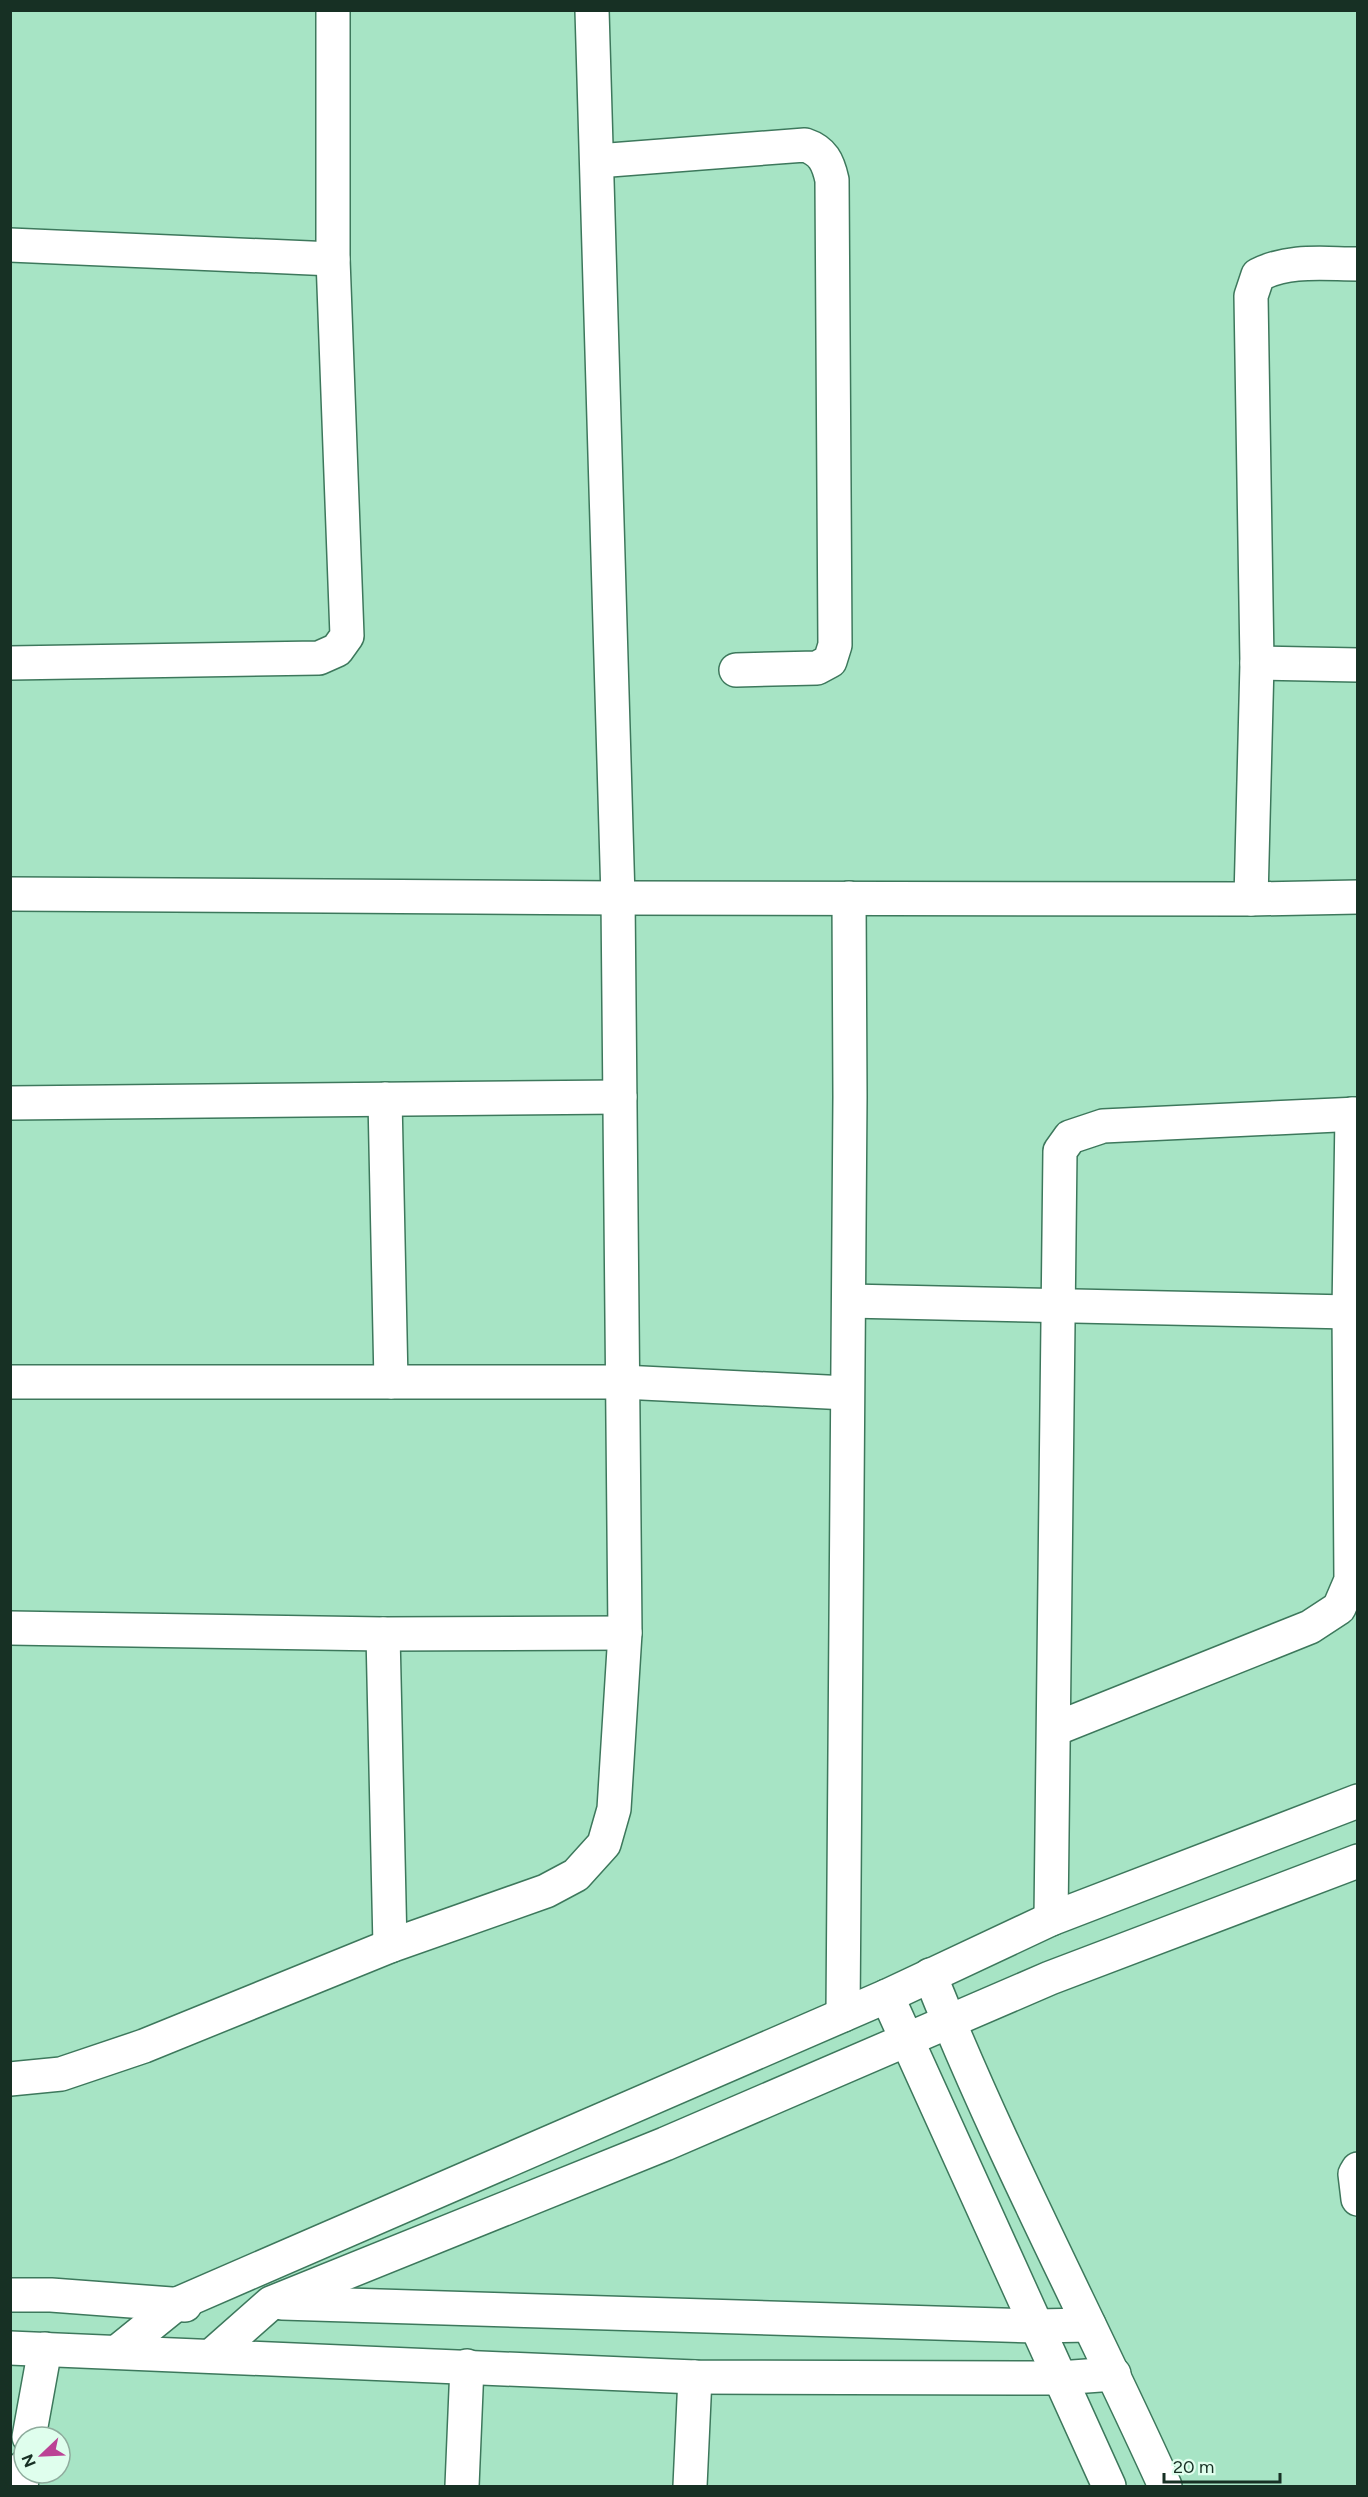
<svg xmlns="http://www.w3.org/2000/svg" width="1368" height="2497" viewBox="0 0 1368 2497" font-family="Figtree,sans-serif">
<style>
.lines{fill:none;stroke-linecap:round;stroke-linejoin:round}
.minor-casing{stroke:#3d785c;stroke-width:36}
.minor{stroke:#fff;stroke-width:33}
</style>
<rect width="100%" height="100%" fill="#a7e4c5"/>
<g class="lines">
<g class="minor-casing">
<g id="minor">
<path d="M597 161 805 145C823 151 828 162 832 180L835 645 830 661 817 668 736 670"/>
<path d="M10 245 333 259"/>
<path d="M10 663 319 658 337 650 347 636 333 259V10"/>
<path d="M1257 663 1358 665"/>
<path d="M10 894 618 898 1251 899 1358 897"/>
<path d="M1251 899 1257 663 1251 296 1258 275C1290 259 1323 264 1358 264"/>
<path d="M385 1099 391 1382"/>
<path d="M10 1103 620 1097"/>
<path d="M849 1301 1349 1312"/>
<path d="M10 1382H622L847 1393"/>
<path d="M10 1628 383 1634 625 1633"/>
<path d="M383 1634 390 1946"/>
<path d="M1055 1729 1310 1627 1339 1608 1351 1580 1349 1312 1352 1114"/>
<path d="M1051 1919 1060 1151 1070 1137 1103 1126 1358 1114"/>
<path d="M930 1975C999 2149 1088 2316 1165 2486"/>
<path d="M887 1996 1109 2486"/>
<path d="M843 2015 850 1097 849 898"/>
<path d="M10 2079 61 2074 144 2046 390 1946 546 1891 576 1875 604 1844 614 1809 625 1633 618 898 592 10"/>
<path d="M1358 2169 1355 2174 1358 2199"/>
<path d="M10 2295H51L185 2305"/>
<path d="M282 2303 1036 2326 1089 2325"/>
<path d="M10 2348 695 2377 1059 2378 1114 2374"/>
<path d="M117 2352 175 2305 887 1996 1051 1919 1358 1801"/>
<path d="M211 2356 271 2303 665 2144 1050 1978 1358 1861"/>
<path d="M29 2437 45 2349"/>
<path d="M21 2486 24 2467"/>
<path d="M462 2486 467 2366"/>
<path d="M690 2486 695 2377"/>
</g>
</g>
<use href="#minor" class="minor"/>
</g>
<rect width="1368" height="2497" fill="none" stroke="#173024" stroke-width="24"/>
<g transform="translate(42 2455) rotate(247)"><circle r="28" fill="#dffeed" stroke="#8fac9d" stroke-width="1.5"/>
<path d="M0-4.5L10 22L0 15L-10 22Z" fill="#bb4295"/>
<text y="-9" font-size="16" font-weight="bold" text-anchor="middle" fill="#173024">N</text>
</g>
<path d="M1164 2473v9h116v-9" fill="none" stroke="#173024" stroke-width="3"/>
<text x="1173" y="2473" font-size="18" fill="#173024" stroke="#dffeed" stroke-width="4.5" paint-order="stroke">20 m</text>
</svg>
